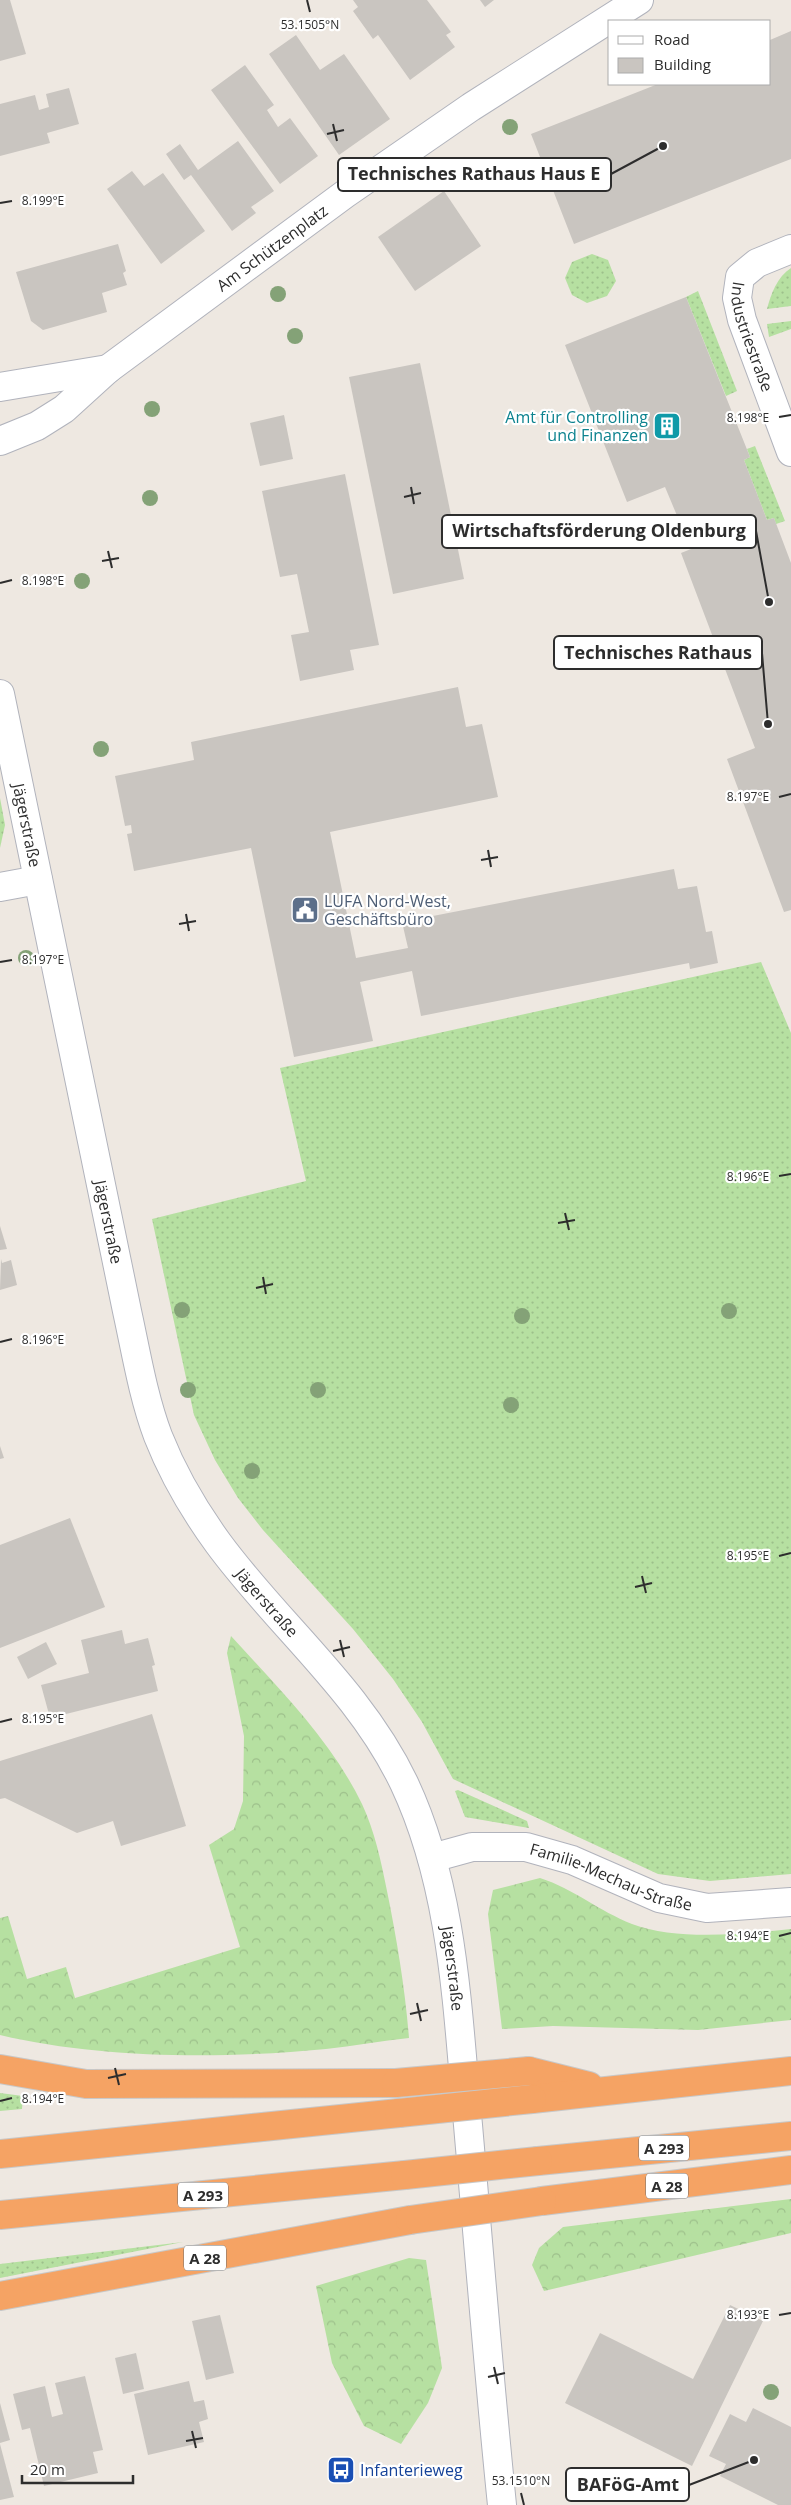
<svg xmlns="http://www.w3.org/2000/svg" width="791" height="2505" viewBox="0 0 791 2505" font-family="'Open Sans',sans-serif">
<style>
.grass{fill:url(#grass-dots)}
.forest{fill:url(#forest-crowns)}
.building{fill:#c9c5c0}
.lines{fill:none;stroke-linecap:round;stroke-linejoin:round}
.street-casing{stroke:#b1b3bc;stroke-width:30}
.highway-casing{stroke:#c8c8c8;stroke-width:30}
.street{stroke:#fff;stroke-width:28}
.highway{stroke:#f5a364;stroke-width:28}
.highway-bridge-casing{stroke:#c8c8c8;stroke-width:30;stroke-linecap:butt}
.highway-bridge{stroke:#f5a364;stroke-width:28}
.tree{fill:#84a277}
.ticks{fill:none;stroke:#2d2d2d;stroke-width:2}
.labels{text-anchor:middle;dominant-baseline:central;stroke-width:4.5;stroke-linejoin:round;paint-order:stroke}
.shield{fill:#fff;stroke:#6c6c6c;stroke-width:1}
.shield-label{font-size:15px;font-weight:bold;fill:#2d2d2d}
.street-label{font-size:16px;fill:#2d2d2d;stroke:#fff}
.culture-label{font-size:16px;fill:#0d838f;stroke:#fff;text-anchor:end}
.service-label{font-size:16px;fill:#4e5e75;stroke:#fff;text-anchor:start}
.transit-label{font-size:16px;fill:#164399;stroke:#fff;text-anchor:start}
.ticks-label{font-size:12px;text-anchor:middle;fill:#2d2d2d;stroke:#fff;stroke-width:4.5;stroke-linejoin:round;paint-order:stroke}
.leader{fill:none;stroke:#2d2d2d;stroke-width:2}
.callout-dot{fill:#2d2d2d;stroke:#fff;stroke-width:2}
.callout{fill:#fff;stroke:#2d2d2d;stroke-width:2}
.callout-label{font-size:18px;text-anchor:middle;font-weight:bold;fill:#2d2d2d}
</style>
<defs>
<pattern id="grass-dots" width="8" height="8" patternUnits="userSpaceOnUse" patternTransform="scale(1.25)"><rect width="8" height="8" fill="#b6e0a1"/><path d="M2 2h.1M6 6h.1" fill="none" stroke="#9dc08b" stroke-width="1.8" stroke-linecap="round"/></pattern>
<pattern id="forest-crowns" width="20" height="18" patternUnits="userSpaceOnUse" patternTransform="scale(1.25)"><rect width="20" height="18" fill="#b6e0a1"/><path d="M2 6a3 3 0 1 1 6 0M12 15a3 3 0 1 1 6 0" fill="none" stroke="#9dc08b"/></pattern>
</defs>
<rect width="100%" height="100%" fill="#eee8e1"/>
<g class="grass">
<path d="M592 254 608 260 616 281 607 296 587 303 572 295 565 278 572 262Z"/>
<path d="M791 268V306L767 309C771 294 777 277 791 268Z"/>
<path d="M698 291 737 391 726 396 686 297Z"/>
<path d="M791 321V329L769 337 767 324Z"/>
<path d="M755 446 785 521 776 524 774 518 767 520 744 460 750 457 747 449Z"/>
<path d="M0 798 5 825 0 848Z"/>
<path d="M761 962 791 1033V1874L710 1881 658 1874 453 1779 422 1722 393 1679 353 1629 263 1530 238 1498 215 1460 194 1415 152 1219 306 1181 280 1068Z"/>
<path d="M458 1790 527 1821 529 1828 465 1817 455 1791Z"/>
<path d="M0 2093 23 2096 22 2109 0 2111Z"/>
<path d="M183 2242 0 2278V2264Z"/>
</g>
<g class="forest">
<path d="M231 1636C278 1688 331 1740 362 1804 375 1832 381 1861 387 1891 397 1940 405 1988 409 2038 381 2041 353 2046 326 2049 223 2059 101 2059 0 2035V1918L8 1916 27 1979 66 1967 75 1998 240 1947 209 1845 234 1829 243 1801 244 1736 227 1653Z"/>
<path d="M540 1878C574 1889 599 1911 632 1924 676 1941 744 1934 791 1929V2020L698 2030 553 2026 502 2029 488 1914 493 1890Z"/>
<path d="M791 2199V2233L544 2291 532 2265 539 2248 563 2227Z"/>
<path d="M409 2258 426 2260 442 2368 428 2403 401 2444 364 2426 332 2363 316 2286Z"/>
</g>
<g class="building">
<path d="M0 0H10L26 54 0 61Z"/>
<path d="M353 0H427L451 32 446 35 455 47 410 80 378 35 373 39 353 11 358 7Z"/>
<path d="M480 0H494L485 7Z"/>
<path d="M791 31V159L574 244 531 134 658 84H770V40Z"/>
<path d="M296 35 320 70 344 54 390 119 339 155 269 54Z"/>
<path d="M245 65 274 105 267 110 278 127 290 118 318 156 280 184 211 90Z"/>
<path d="M69 88 79 124 47 133 50 143 0 156V104L35 95 39 110 49 107 46 94Z"/>
<path d="M238 141 274 191 251 207 256 213 232 231 191 175 184 180 166 154 180 144 198 170Z"/>
<path d="M132 171 144 186 163 173 205 231 161 264 107 189Z"/>
<path d="M444 191 481 246 415 291 378 237Z"/>
<path d="M118 244 126 271 123 273 127 285 102 293 107 312 43 330 31 321 16 272Z"/>
<path d="M686 297 750 457 744 460 767 520 774 518 791 563V910L784 912 727 759 755 748 681 553 691 549 665 487 627 502 565 345Z"/>
<path d="M420 363 464 579 393 594 349 377Z"/>
<path d="M284 415 293 459 260 466 250 423Z"/>
<path d="M345 474 379 645 350 650 354 670 300 681 291 635 309 632 297 574 280 577 262 491Z"/>
<path d="M458 687 466 727 482 724 498 797 330 832 356 958 408 948 402 922 674 869 678 889 697 886 706 932 712 931 718 963 690 969 689 963 421 1016 412 971 360 982 373 1041 294 1057 251 848 134 871 127 834 132 833 131 825 125 826 115 776 194 760 191 742Z"/>
<path d="M0 1226 7 1249 0 1250Z"/>
<path d="M1 1259 2 1263 11 1260 17 1285 0 1290Z"/>
<path d="M0 1446 4 1458 0 1459Z"/>
<path d="M70 1518 105 1607 0 1648V1545Z"/>
<path d="M122 1630 125 1644 148 1638 155 1665 152 1666 158 1691 50 1718 41 1685 89 1673 81 1640Z"/>
<path d="M46 1642 57 1664 28 1679 17 1657Z"/>
<path d="M152 1714 186 1826 121 1846 113 1821 77 1833 5 1798 0 1799V1761Z"/>
<path d="M730 2305 763 2321 692 2466 565 2403 600 2333 693 2379Z"/>
<path d="M220 2315 234 2373 206 2380 192 2321Z"/>
<path d="M136 2353 144 2389 123 2394 115 2358Z"/>
<path d="M85 2376 103 2450 93 2452 98 2473 44 2486 30 2428 22 2430 13 2394 45 2386 52 2417 63 2414 55 2383Z"/>
<path d="M189 2381 194 2402 204 2400 208 2419 199 2422 204 2442 148 2455 134 2394Z"/>
<path d="M0 2403 10 2440 0 2443Z"/>
<path d="M753 2408 791 2427V2505H778L720 2476 726 2464 709 2456 730 2414 746 2422Z"/>
<path d="M0 2444 14 2497 0 2500Z"/>
</g>
<g class="lines">
<g class="street-casing">
<g id="street">
<path id="s1" d="M791 249 757 263 740 277 737 298 742 320 791 452"/>
<path d="M0 387 108 369"/>
<path id="s2" d="M0 441 37 426 64 409 108 369 345 194 471 107 639 0"/>
<path id="s3" d="M0 694 127 1311C136 1352 143 1396 158 1436 173 1474 194 1510 218 1543 278 1625 359 1689 404 1783 454 1889 457 2009 468 2125 479 2251 489 2378 502 2505"/>
<path d="M0 887 38 880"/>
<path id="s4" d="M432 1858 472 1847H526L572 1860 659 1898 707 1908 791 1902"/>
</g>
</g>
<g class="highway-casing">
<g id="highway">
<path d="M0 2069 86 2084 396 2083"/>
<path d="M529 2071 589 2086"/>
<path d="M532 2099 791 2071"/>
<path d="M0 2154 399 2113"/>
<path d="M538 2161 791 2136"/>
<path d="M542 2201 791 2170"/>
<path d="M0 2215 405 2175"/>
<path d="M0 2296 410 2220"/>
</g>
</g>
<use href="#street" class="street"/>
<use href="#highway" class="highway"/>
<g class="highway-bridge-casing">
<g id="highway-bridge">
<path d="M396 2083 529 2071"/>
<path d="M399 2113 532 2099"/>
<path d="M405 2175 538 2161"/>
<path d="M410 2220 542 2201"/>
</g>
</g>
<use href="#highway-bridge" class="highway-bridge"/>
</g>
<g class="tree">
<circle cx="510" cy="127" r="8"/>
<circle cx="278" cy="294" r="8"/>
<circle cx="295" cy="336" r="8"/>
<circle cx="152" cy="409" r="8"/>
<circle cx="150" cy="498" r="8"/>
<circle cx="82" cy="581" r="8"/>
<circle cx="101" cy="749" r="8"/>
<circle cx="26" cy="958" r="8"/>
<circle cx="182" cy="1310" r="8"/>
<circle cx="729" cy="1311" r="8"/>
<circle cx="522" cy="1316" r="8"/>
<circle cx="188" cy="1390" r="8"/>
<circle cx="318" cy="1390" r="8"/>
<circle cx="511" cy="1405" r="8"/>
<circle cx="252" cy="1471" r="8"/>
<circle cx="771" cy="2392" r="8"/>
</g>
<path class="ticks" d="M307 0 310 12M333 124 337 141M327 134 344 130M0 203 12 201M779 417 791 415M411 487 414 504M404 497 421 493M108 551 112 568M102 561 119 558M0 583 12 580M779 797 791 794M488 850 491 867M481 860 498 857M186 914 189 931M179 924 196 921M0 962 12 960M779 1176 791 1174M565 1213 569 1230M558 1223 575 1220M263 1277 266 1294M256 1288 273 1284M0 1342 12 1339M779 1556 791 1553M642 1576 646 1593M635 1587 652 1583M340 1640 344 1657M333 1651 350 1647M0 1722 12 1719M779 1936 791 1933M417 2003 421 2021M410 2014 428 2010M115 2068 119 2085M108 2078 126 2074M0 2101 12 2098M779 2315 791 2313M494 2367 498 2384M488 2377 505 2373M192 2431 196 2448M186 2441 203 2438M521 2493 524 2505"/>
<defs>
<g id="building-square" transform="scale(1.4375)"><rect x="-9" y="-9" width="18" height="18" rx="4" fill="#0f9aa8" stroke="#fff"/><path d="M-4-6H4V6H1V3H-1V6H-4ZM-2.5-4.3h1.7v1.8h-1.7ZM.8-4.3h1.7v1.8H.8ZM-2.5-1h1.7V.8h-1.7ZM.8-1h1.7V.8H.8Z" fill="#fff"/></g>
<g id="civic-square" transform="scale(1.4375)"><rect x="-9" y="-9" width="18" height="18" rx="4" fill="#5c6f8a" stroke="#fff"/><path d="M-.6-6.5H3V-4.5H.6V-3L4-1V1h2V6H-6V1h2V-1L-.6-3ZM-1.2 2.5V6h2.4V2.5Z" fill="#fff"/></g>
<g id="bus-square" transform="scale(1.4375)"><rect x="-9" y="-9" width="18" height="18" rx="4" fill="#1a4fb4" stroke="#fff"/><path d="M-5-6H5V4H4V6H2V4H-2V6H-4V4H-5ZM-3.5-4V0h7V-4ZM-3.5 1.2v1.5H-2V1.2ZM2 1.2v1.5H3.5V1.2Z" fill="#fff"/></g>
</defs>
<g fill-rule="evenodd">
<use href="#building-square" x="667" y="426"/>
<use href="#civic-square" x="305" y="910"/>
<use href="#bus-square" x="341" y="2470"/>
</g>
<g class="labels">
<g class="shield">
<rect x="639" y="2135.5" width="50" height="25" rx="4"/>
<rect x="646" y="2173.5" width="42" height="25" rx="4"/>
<rect x="178" y="2182.5" width="50" height="25" rx="4"/>
<rect x="184" y="2245.5" width="42" height="25" rx="4"/>
</g>
<g class="shield-label">
<text x="664" y="2148">A 293</text>
<text x="667" y="2186">A 28</text>
<text x="203" y="2195">A 293</text>
<text x="205" y="2258">A 28</text>
</g>
<g class="street-label">
<text stroke="none"><textPath href="#s2" startOffset="335">Am Schützenplatz</textPath></text>
<text stroke="none"><textPath href="#s1" startOffset="121">Industriestraße</textPath></text>
<text stroke="none"><textPath href="#s3" startOffset="134">Jägerstraße</textPath></text>
<text stroke="none"><textPath href="#s3" startOffset="539">Jägerstraße</textPath></text>
<text stroke="none"><textPath href="#s3" startOffset="959">Jägerstraße</textPath></text>
<text stroke="none"><textPath href="#s4" startOffset="186">Familie-Mechau-Straße</textPath></text>
<text stroke="none"><textPath href="#s3" startOffset="1379">Jägerstraße</textPath></text>
</g>
<g class="culture-label">
<text x="648" y="417">Amt für Controlling<tspan x="648" dy="18">und Finanzen</tspan></text>
</g>
<g class="service-label">
<text x="324" y="901">LUFA Nord-West,<tspan x="324" dy="18">Geschäftsbüro</tspan></text>
</g>
<g class="transit-label">
<text x="360" y="2470">Infanterieweg</text>
</g>
</g>
<g class="ticks-label">
<text x="310" y="29">53.1505°N</text>
<text x="43" y="205">8.199°E</text>
<text x="748" y="422">8.198°E</text>
<text x="43" y="585">8.198°E</text>
<text x="748" y="801">8.197°E</text>
<text x="43" y="964">8.197°E</text>
<text x="748" y="1181">8.196°E</text>
<text x="43" y="1344">8.196°E</text>
<text x="748" y="1560">8.195°E</text>
<text x="43" y="1723">8.195°E</text>
<text x="748" y="1940">8.194°E</text>
<text x="43" y="2103">8.194°E</text>
<text x="748" y="2319">8.193°E</text>
<text x="521" y="2485">53.1510°N</text>
</g>
<path class="leader" d="M663 146L611 174M769 602L756 531M768 724L762 653M754 2460L689 2485"/>
<g class="callout-dot">
<circle cx="663" cy="146" r="5"/>
<circle cx="769" cy="602" r="5"/>
<circle cx="768" cy="724" r="5"/>
<circle cx="754" cy="2460" r="5"/>
</g>
<g class="callout">
<rect x="338" y="158" width="273" height="33" rx="5"/>
<rect x="442" y="515" width="314" height="33" rx="5"/>
<rect x="554" y="636" width="208" height="33" rx="5"/>
<rect x="566" y="2468" width="123" height="33" rx="5"/>
</g>
<g class="callout-label">
<text x="474" y="180">Technisches Rathaus Haus E</text>
<text x="599" y="537">Wirtschaftsförderung Oldenburg</text>
<text x="658" y="659">Technisches Rathaus</text>
<text x="628" y="2491">BAFöG-Amt</text>
</g>
<rect x="608" y="20" width="162" height="65" fill="#ffffff" stroke="#ababab"/>
<rect x="618" y="36" width="25" height="8" fill="#ffffff" stroke="#ababab"/>
<text x="654" y="45" font-size="15" fill="#2d2d2d">Road</text>
<rect x="618" y="58" width="25" height="15" fill="#c9c5c0" stroke="#ababab"/>
<text x="654" y="70" font-size="15" fill="#2d2d2d">Building</text>
<path d="M22 2475v8h111v-8" fill="none" stroke="#2d2d2d" stroke-width="2.5"/>
<text x="30" y="2475" font-size="15" fill="#2d2d2d" stroke="#ffffff" stroke-width="4" paint-order="stroke">20 m</text>
</svg>
